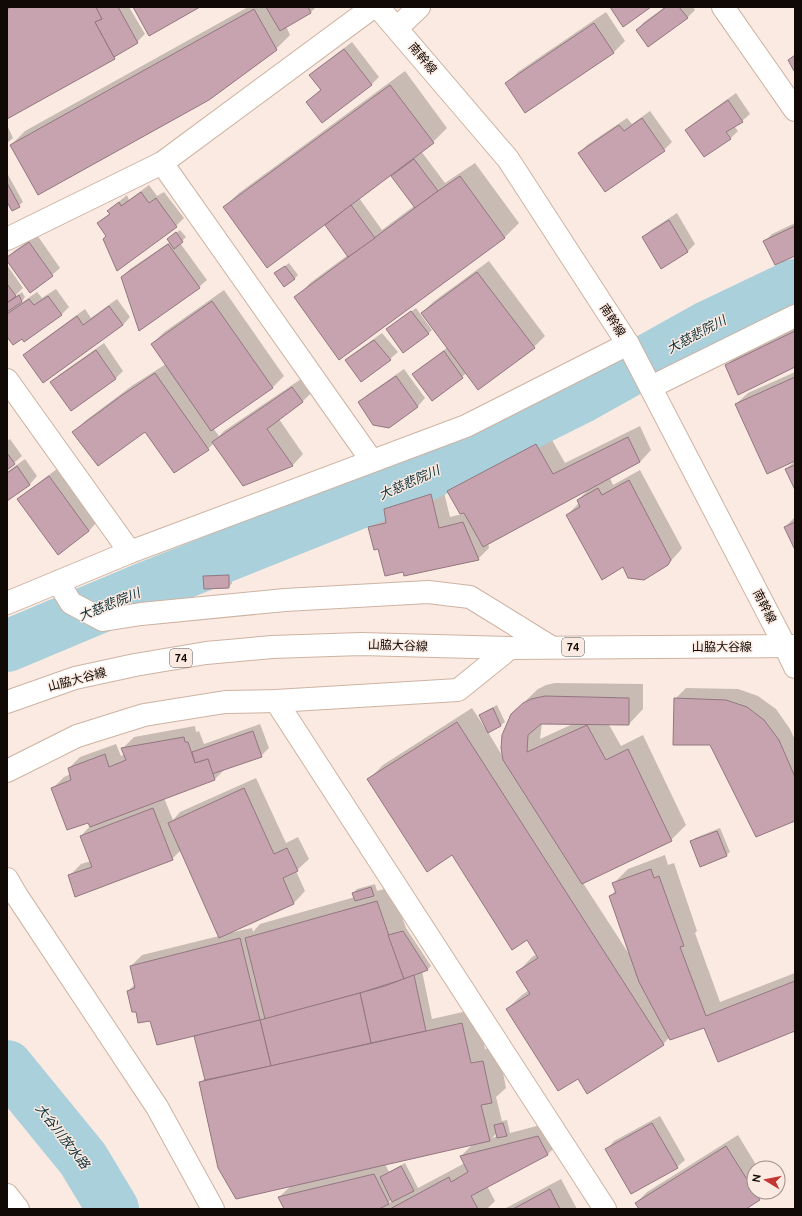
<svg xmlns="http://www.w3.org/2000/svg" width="802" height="1216" viewBox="0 0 802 1216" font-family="Ubuntu,'Noto Sans JP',sans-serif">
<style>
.shadow{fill:#0003;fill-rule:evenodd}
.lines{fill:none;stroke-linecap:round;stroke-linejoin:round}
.river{stroke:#a9d0db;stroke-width:52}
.building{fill:#c6a3af;stroke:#937780}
.minor-casing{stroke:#cdb3a3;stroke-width:24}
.tertiary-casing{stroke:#cdb3a3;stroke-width:24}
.secondary-casing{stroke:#cdb3a3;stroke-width:24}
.primary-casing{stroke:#cdb3a3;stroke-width:24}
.minor{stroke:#fff;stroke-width:22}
.tertiary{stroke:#fff;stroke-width:22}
.secondary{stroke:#fff;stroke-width:22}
.primary{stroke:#fff;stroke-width:22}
.labels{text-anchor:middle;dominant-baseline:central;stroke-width:3;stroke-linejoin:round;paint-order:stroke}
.shield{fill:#fbeae1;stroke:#574c47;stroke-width:1}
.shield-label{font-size:11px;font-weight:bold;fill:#110905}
.street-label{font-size:12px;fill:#110905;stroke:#fbeae1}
.water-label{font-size:13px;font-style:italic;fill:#0a2f39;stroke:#fbeae1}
</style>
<rect width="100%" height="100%" fill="#fbeae1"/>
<g class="shadow">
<path d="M7 7H129L145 34 137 42 121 52 114 58 7 117Z"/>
<path d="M248 7H316L311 12 286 26 290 35 276 49 11 145 25 131Z"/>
<path d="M665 7H693L695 10 687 18 637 30 644 22Z"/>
<path d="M606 12 625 41 614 52 525 111 507 83 518 72Z"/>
<path d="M352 42 379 77 371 85 307 102 321 89 311 75 318 68Z"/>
<path d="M405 71 447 128 433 142 421 151 445 183 475 163 519 223 505 237 340 359 296 298 310 283 348 255 330 222 224 207 239 193ZM398 168 399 169 392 176 414 206 382 230 359 198Z"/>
<path d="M736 93 750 114 742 121 734 126 738 131 730 139 686 130 694 123Z"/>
<path d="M650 111 672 142 664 150 605 190 579 153 587 145 627 118 632 124Z"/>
<path d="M7 125 13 138 7 143Z"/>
<path d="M7 173 23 202 13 210 7 200Z"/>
<path d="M149 185 157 196 164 192 184 218 176 226 107 236 98 223 110 213 108 211 127 195 129 200Z"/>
<path d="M677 213 695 244 688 251 661 267 643 237 651 230Z"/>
<path d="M795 223V255L765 241 772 234Z"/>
<path d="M180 230 186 237 180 243 207 280 199 287 122 277 130 269 170 242 172 236Z"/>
<path d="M37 235 60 268 52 275 7 259 14 251Z"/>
<path d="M489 261 545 336 534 347 467 373 432 399 414 375 421 367 448 347 422 313 433 302Z"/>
<path d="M289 263 298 275 294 279 276 273Z"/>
<path d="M7 265 23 288 15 296V297L22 292 25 297 20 304 37 292 42 298 56 289 69 307 61 315 22 338 7 336V313L8 311H7Z"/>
<path d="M224 290 284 376 273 387 213 428 219 436 224 431 304 377 314 390 303 401 279 419 303 454 292 466 214 443 208 449 174 472 146 431 74 432 85 421 133 385 166 364 152 344 163 333Z"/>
<path d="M117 299 130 317 123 325 25 355 32 348 85 309 91 318Z"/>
<path d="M416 308 432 330 428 334 391 326Z"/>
<path d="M795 328V366H726L734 358Z"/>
<path d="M382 333 398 352 390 359 347 360 354 353Z"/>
<path d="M104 343 123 371 116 378 52 383 59 375Z"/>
<path d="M404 369 425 398 418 406 389 427 360 402 367 395Z"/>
<path d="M795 372V460L736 404 748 393Z"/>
<path d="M640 426 651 450 640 462 610 478 613 485 640 470 682 548 679 552 668 564 624 566 567 515 579 503 578 500 589 489 488 543 489 548 478 559 404 571 379 548 370 527 381 516 386 515 385 510 397 498 442 484 450 517 466 513 449 492 460 480 548 433 565 463Z"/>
<path d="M10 439 22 456 7 469V441Z"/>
<path d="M25 459 37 476 30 484 7 500V472Z"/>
<path d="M795 461V488L786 469Z"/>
<path d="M57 469 96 523 89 531 58 553 18 499 26 492Z"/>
<path d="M795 517V548L785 527Z"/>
<path d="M232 572V583L229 587 204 577 208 573Z"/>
<path d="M555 683 643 684V709L629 724 608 723 621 746 643 735 686 825 671 840 583 883 629 954 610 896 616 890 613 884 628 869 665 855 668 865 674 863 697 931 695 933 720 1002 795 973V1030L705 1026 670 1037 663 1044 578 1078 507 1009 522 995 529 990 518 972 532 957 537 954 527 939 452 854 369 779 383 765 472 708 485 728 486 727 480 715 484 712 497 705 505 722 501 725 488 732 503 757 512 714 538 689 546 685ZM542 723H575L540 739Z"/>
<path d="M686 688 738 689 758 696 776 709 790 729 795 740V820L711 744 675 699Z"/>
<path d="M260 724 269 748 261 756 225 769 214 780 164 798 173 820 180 812 256 778 286 843 298 837 309 859 296 871 305 891 294 903 229 932V933L252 928 253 932 260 924 355 897 353 893 357 889 375 884 377 891 391 887 406 928 431 966 427 970 422 971 432 1019 476 1009 485 1049 498 1047 506 1088 496 1097 502 1121 507 1120 510 1133 552 1122 562 1140 548 1154 487 1186 495 1201 487 1209H286L279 1197 292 1185 201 1082 205 1078 197 1034 151 1019 136 1011 128 991 135 984 131 966 142 955 219 936 181 850 172 859 69 876 81 864 91 861 81 836 90 826 88 822 53 788 64 777 71 774 69 768 80 757 116 744 121 756 125 754 123 748 134 737 195 726 196 732 199 731 204 744ZM365 991V993L273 1016ZM497 1133 498 1136 492 1138ZM473 1144 461 1156 465 1163 418 1188 405 1163 389 1172 385 1164ZM392 1199 393 1201 387 1204Z"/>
<path d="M720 828 730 852 726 855 691 842 695 838Z"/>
<path d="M660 1116 685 1160 677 1167 607 1149 614 1141Z"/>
<path d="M738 1135 758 1168H754V1192H766L759 1199 744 1209H640L636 1203 647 1192Z"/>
<path d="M561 1179 577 1209H504Z"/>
</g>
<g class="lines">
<g class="river">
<path d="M7 646 143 589 416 480 580 398 707 327 795 285"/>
<path d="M7 1066 83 1159 113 1209"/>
</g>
</g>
<g class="building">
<path d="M11 7H96L102 19 95 22 115 59 7 119V9Z"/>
<path d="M96 7H118L138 43 114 57 95 22 102 19Z"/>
<path d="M133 7H200L149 36Z"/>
<path d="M266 7H308L311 13 280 31Z"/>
<path d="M610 7H651L623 27Z"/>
<path d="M666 7H679L688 18 648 47 636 30Z"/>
<path d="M254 9 277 50 209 100 38 195 10 145Z"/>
<path d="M594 23 614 53 525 113 505 83Z"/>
<path d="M344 49 372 85 322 123 306 102 321 90 309 75Z"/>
<path d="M795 55V71H794L788 60Z"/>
<path d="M390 85 434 143 267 268 223 207Z"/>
<path d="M728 100 743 122 726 132 731 139 704 157 685 130Z"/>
<path d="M642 118 665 151 605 192 578 153 619 125 624 131Z"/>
<path d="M414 159 438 191 415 208 391 176Z"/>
<path d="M460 176 505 238 339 360 294 297 438 191Z"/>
<path d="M7 183 20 207 12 211 7 202Z"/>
<path d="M141 192 149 203 156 198 177 227 117 271 103 239 106 236 97 223 110 214 107 211 119 202 121 206Z"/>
<path d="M351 205 375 238 348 257 325 225Z"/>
<path d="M669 220 688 252 661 269 642 237Z"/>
<path d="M795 226V256L775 265 763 241Z"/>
<path d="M176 232 183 242 174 249 167 239Z"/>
<path d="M29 242 53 276 30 293 7 261V257Z"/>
<path d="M168 244 200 288 139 331 121 277Z"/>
<path d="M285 266 295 279 284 287 274 273Z"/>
<path d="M477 272 535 348 478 390 421 313Z"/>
<path d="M7 284 16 296 7 303Z"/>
<path d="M19 295 22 302 7 312V303Z"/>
<path d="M48 296 62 315 24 342 22 339 13 345 7 337V314L29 299 34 305Z"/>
<path d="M212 301 273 388 211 431 151 344Z"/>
<path d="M109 306 123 325 43 383 23 355 77 316 83 325Z"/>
<path d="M411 311 429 334 403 353 386 329Z"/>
<path d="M795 331V367L738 395 725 365Z"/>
<path d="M374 340 391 360 361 382 345 360Z"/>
<path d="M96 350 116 379 71 411 50 382Z"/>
<path d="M444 351 463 378 432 401 412 374Z"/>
<path d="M155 373 209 450 174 473 145 432 98 466 72 432 121 396Z"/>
<path d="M396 376 418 407 389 428 373 425 358 402Z"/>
<path d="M795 377V461L767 474 735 404Z"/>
<path d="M292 387 303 402 267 429 293 466 243 486 212 442Z"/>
<path d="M628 437 640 462 483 547 464 513 460 514 447 491 536 444 553 474Z"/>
<path d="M7 453 15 464 7 470Z"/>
<path d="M795 465V490L785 469Z"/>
<path d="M17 466 30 485 7 501V473Z"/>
<path d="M49 476 89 531 58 555 17 499Z"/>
<path d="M629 480 671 560 668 565 644 580 628 578 623 567 602 580 566 515 580 507 577 500 598 488 602 495Z"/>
<path d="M431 494 439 528 463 522 479 560 404 576 403 572 385 576 378 549 374 550 368 527 386 523 384 509Z"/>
<path d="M795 522V550L784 527Z"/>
<path d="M229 575V588L204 589 203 576Z"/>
<path d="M545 696 629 698V725L541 724 528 735 527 752 587 725 606 760 628 749 672 841 582 884 503 760 501 748 502 735 511 714 523 703 531 699Z"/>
<path d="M674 698 726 700 747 707 764 720 779 740 795 777V821L756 837 710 745H673Z"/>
<path d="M493 708 501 726 488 733 479 715Z"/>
<path d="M457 722 664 1045 587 1094 578 1079 558 1091 506 1009 530 994 516 972 538 958 527 940 512 950 452 855 427 872 367 779Z"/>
<path d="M253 731 262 757 212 774 208 759 195 763 192 752Z"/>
<path d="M184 737 185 742H188L195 763 208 759 215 780 90 827 88 823 67 830 51 788 71 780 68 768 105 754 109 767 126 760 121 748Z"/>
<path d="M244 788 274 854 287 848 298 871 283 878 294 904 219 938 168 823Z"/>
<path d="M153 808 173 860 75 897 68 875 92 867 80 836Z"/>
<path d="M717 831 727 856 700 867 690 841Z"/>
<path d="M651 869 654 878 659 876 684 946 680 947 706 1016 795 981V1031L718 1062 704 1028 670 1040 639 982 609 896 616 893 612 883Z"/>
<path d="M371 887 374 896 355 901 352 893Z"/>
<path d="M377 901 404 979 360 993 265 1019 245 938Z"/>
<path d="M403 931 428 970 404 979 388 935Z"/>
<path d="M240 938 260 1020 157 1045 150 1021 138 1023 136 1012H132L127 991 135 988 130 966Z"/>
<path d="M414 975 426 1031 371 1043 360 993 385 986Z"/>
<path d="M360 993 371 1043 271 1066 260 1020Z"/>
<path d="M260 1020 271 1066 205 1080 194 1036Z"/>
<path d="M462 1023 471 1063 483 1061 492 1103 481 1105 490 1141 236 1199 218 1168 199 1082Z"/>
<path d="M503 1123 507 1136 497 1138 494 1125Z"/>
<path d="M652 1123 678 1168 631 1194 605 1149Z"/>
<path d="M538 1136 548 1155 471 1196 478 1209H390L449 1177 451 1182 468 1172 460 1156Z"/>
<path d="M726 1146 760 1200 746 1209H639L635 1203Z"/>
<path d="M401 1166 414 1191 392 1202 380 1177Z"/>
<path d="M374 1174 389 1204 379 1209H284L278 1197Z"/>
<path d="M550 1189 560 1209H513Z"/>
</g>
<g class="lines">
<g class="minor-casing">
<g id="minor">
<path d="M723 7 795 110"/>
<path d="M397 28 419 7"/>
<path d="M162 163 372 461"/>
<path d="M7 239 162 163 373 7"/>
<path d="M7 380 130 552"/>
<path d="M651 387 795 316"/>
<path d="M276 701 605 1209"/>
<path d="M7 1195 18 1209"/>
</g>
</g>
<g class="tertiary-casing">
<g id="tertiary">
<path d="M7 603 130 552 466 426 628 344"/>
<path d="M7 879 17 896 157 1107 213 1209"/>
</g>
</g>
<g class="secondary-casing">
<path id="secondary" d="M378 7 508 159 628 344 785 646 795 667"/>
</g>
<g class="primary-casing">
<g id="primary">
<path d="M58 582 71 603 103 620 141 614 285 600 428 592 470 597 551 647"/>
<path d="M7 702 75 678 135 665 206 653 272 647 361 644 510 648 795 646"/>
<path d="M7 771 77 736 144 715 225 702 276 701 458 690 510 648"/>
</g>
</g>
<use href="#minor" class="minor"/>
<use href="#tertiary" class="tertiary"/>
<use href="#secondary" class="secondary"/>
<use href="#primary" class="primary"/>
</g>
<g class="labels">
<g class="shield">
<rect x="562" y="638" width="22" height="18" rx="3"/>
<rect x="170" y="649" width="22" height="18" rx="3"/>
</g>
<g class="shield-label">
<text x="573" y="647">74</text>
<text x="181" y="658">74</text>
</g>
<g class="street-label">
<text transform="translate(423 58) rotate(50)">南幹線</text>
<text transform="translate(613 320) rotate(57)">南幹線</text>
<text transform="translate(765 606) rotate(63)">南幹線</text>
<text transform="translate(398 645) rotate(2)">山脇大谷線</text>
<text x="722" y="646">山脇大谷線</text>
<text transform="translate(77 679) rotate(-15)">山脇大谷線</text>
</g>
<g class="water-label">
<text transform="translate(696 334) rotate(-28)">大慈悲院川</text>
<text transform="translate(409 482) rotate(-24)">大慈悲院川</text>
<text transform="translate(109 604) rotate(-22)">大慈悲院川</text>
<text transform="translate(63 1136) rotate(52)">大谷川放水路</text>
</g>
</g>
<rect width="802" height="1216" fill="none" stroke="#110905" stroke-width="16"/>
<g transform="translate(766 1180) rotate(280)"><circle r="19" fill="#fbeae1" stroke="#9d9089"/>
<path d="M0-3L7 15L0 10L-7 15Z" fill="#c43631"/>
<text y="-6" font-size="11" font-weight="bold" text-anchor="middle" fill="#110905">N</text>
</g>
</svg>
